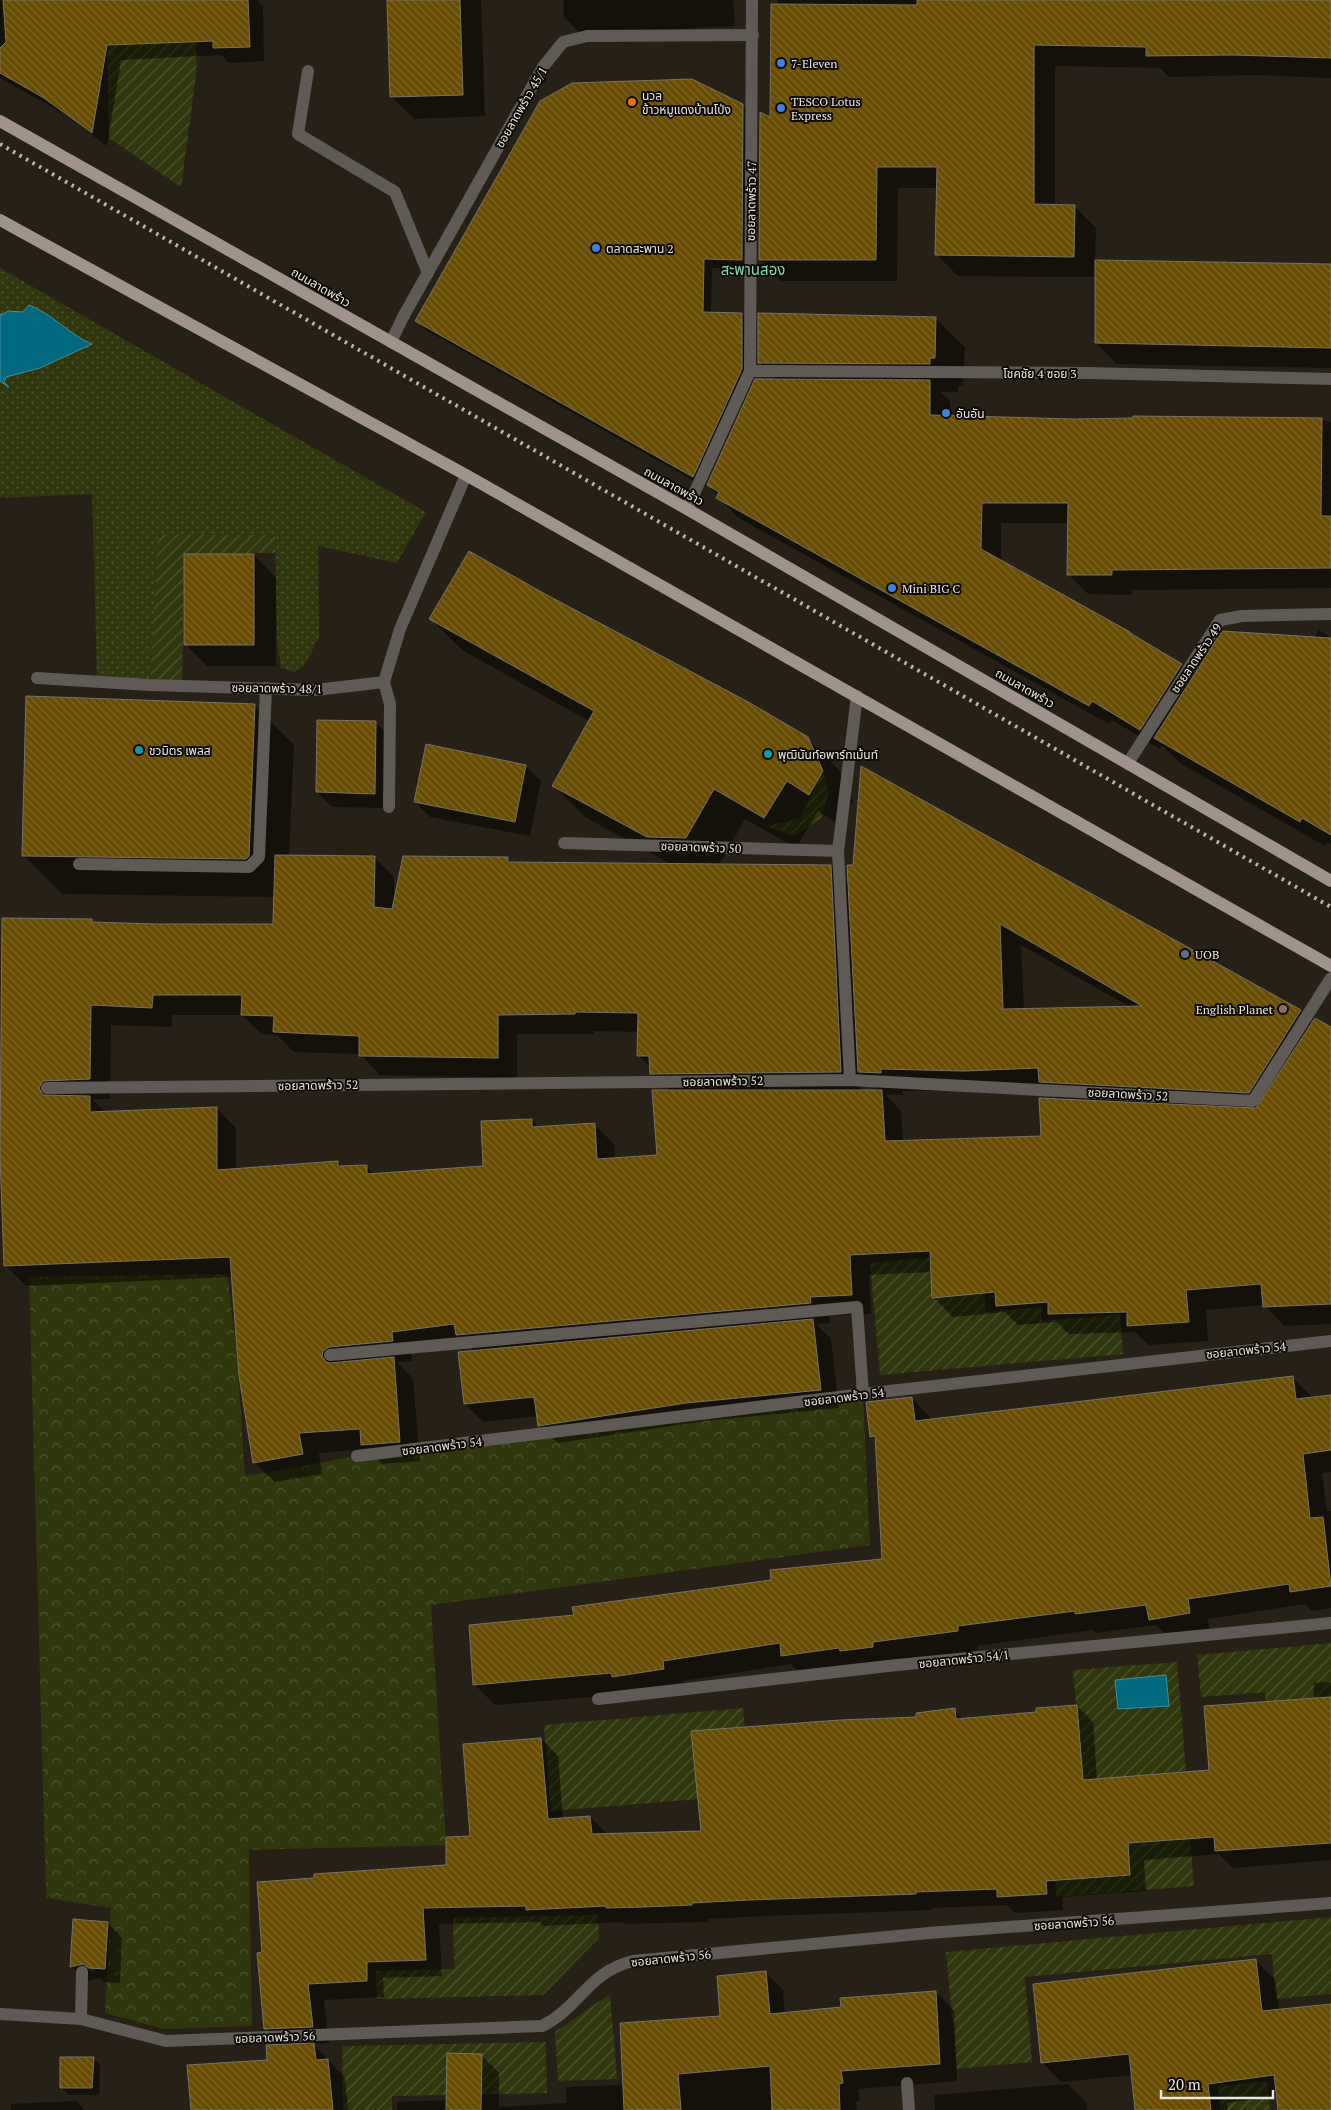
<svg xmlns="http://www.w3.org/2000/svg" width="1331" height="2110" viewBox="0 0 1331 2110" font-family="'PT Serif','Noto Sans Thai',serif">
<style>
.grass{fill:url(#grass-dots)}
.forest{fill:url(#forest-crowns)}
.garden{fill:url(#garden-furrows)}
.water{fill:#006980;stroke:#468f9d}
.shadow{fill:#0007;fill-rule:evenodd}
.building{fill:url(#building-back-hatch);stroke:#787265;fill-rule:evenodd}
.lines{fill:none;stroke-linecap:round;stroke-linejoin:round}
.lane{stroke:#605a56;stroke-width:12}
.street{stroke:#605a56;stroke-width:12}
.primary{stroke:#9f938c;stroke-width:12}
.rail{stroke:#bab6ae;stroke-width:4;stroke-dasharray:2.5 5;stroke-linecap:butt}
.shop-dot{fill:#3f7fe0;stroke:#0d0a06;stroke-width:2}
.food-dot{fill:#e8710a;stroke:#0d0a06;stroke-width:2}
.culture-dot{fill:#0f9aa8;stroke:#0d0a06;stroke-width:2}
.service-dot{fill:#5c6f8a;stroke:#0d0a06;stroke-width:2}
.education-dot{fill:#8d6e63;stroke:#0d0a06;stroke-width:2}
.labels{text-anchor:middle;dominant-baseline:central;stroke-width:4;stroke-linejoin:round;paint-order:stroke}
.poi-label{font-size:12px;fill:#ebe7e0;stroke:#0d0a06;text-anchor:start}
.street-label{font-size:12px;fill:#ebe7e0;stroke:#0d0a06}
.quarter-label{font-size:15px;fill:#83d9b3;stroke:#0d0a06}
</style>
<defs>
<pattern id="grass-dots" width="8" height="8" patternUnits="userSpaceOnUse" patternTransform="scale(1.25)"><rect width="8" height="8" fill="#30370c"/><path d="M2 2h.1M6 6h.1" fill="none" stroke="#4e542f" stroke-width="1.8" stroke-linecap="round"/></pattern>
<pattern id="forest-crowns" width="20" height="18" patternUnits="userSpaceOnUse" patternTransform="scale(1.25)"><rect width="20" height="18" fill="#30370c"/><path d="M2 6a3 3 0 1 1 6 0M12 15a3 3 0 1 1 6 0" fill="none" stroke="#4e542f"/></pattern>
<pattern id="garden-furrows" width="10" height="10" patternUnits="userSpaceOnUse" patternTransform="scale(1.25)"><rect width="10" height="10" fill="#30370c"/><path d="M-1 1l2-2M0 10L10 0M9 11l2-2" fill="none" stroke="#4e542f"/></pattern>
<pattern id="building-back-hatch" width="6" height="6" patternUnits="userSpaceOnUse" patternTransform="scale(1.25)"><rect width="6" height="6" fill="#684c02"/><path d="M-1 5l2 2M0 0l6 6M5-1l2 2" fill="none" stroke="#7e6627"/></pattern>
</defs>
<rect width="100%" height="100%" fill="#262016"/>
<path class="grass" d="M0 268 426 512 397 563 318 546 319 637 305 665 295 672 281 668 277 639 275 535 159 534 150 683 97 679 92 494 0 498Z"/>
<path class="forest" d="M227 1274 237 1356 245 1476 357 1456 863 1394 870 1545 431 1605 446 1845 249 1850 252 2026 164 2029 105 2013 111 1908 46 1898 29 1277Z"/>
<g class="garden">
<path d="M107 33 197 41 196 76 181 187 109 138Z"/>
<path d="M158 534 275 535V553L184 554 182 683H150Z"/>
<path d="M823 771 829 792 821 818 795 836 766 826 800 818Z"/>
<path d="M981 1253 986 1312 1041 1307 1042 1321 1120 1314 1123 1354 880 1375 870 1263Z"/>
<path d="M1331 1643V1754L1267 1715 1265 1692 1201 1697 1197 1655Z"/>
<path d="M1177 1662 1186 1771 1042 1785 1082 1771 1073 1670Z"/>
<path d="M743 1708 750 1795 551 1811 544 1725Z"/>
<path d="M1190 1838 1194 1886 1056 1897 1055 1881 1130 1875 1128 1843Z"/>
<path d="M598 1915 599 1938 543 1995 377 1999 376 1971 454 1969 453 1918Z"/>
<path d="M1331 1917V1994L1276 1999 1272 1954 1025 1977 1032 2062 957 2069 946 1952Z"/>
<path d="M610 1994 617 2079 558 2081 555 2032Z"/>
<path d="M546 2042 547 2093 392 2096V2110H343L342 2046Z"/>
<path d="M1267 2081 1270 2110H1221L1218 2086Z"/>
</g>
<g class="water">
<path d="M29 305C53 314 68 334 92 344L40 368 6 377 4 382 9 387 0 381V314L2 315 8 311 23 312Z"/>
<path d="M1166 1675 1169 1706 1118 1709 1115 1680Z"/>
</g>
<g class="shadow">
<path d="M0 0H257L263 6 264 61 229 63 222 55 121 60 107 146 61 112 0 78V49L2 47H0Z"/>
<path d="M388 0H481L485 116 414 119 392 97Z"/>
<path d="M563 0H733L735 26 582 35 564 17Z"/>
<path d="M778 0H1331V78L1255 75 1169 77 1160 68 1055 66V206H1074L1096 228 1095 261 1331 266V368L1117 364 1096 343V277L958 276 937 255 938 188H898L897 281H781L760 259 771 119Z"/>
<path d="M743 105 752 114 751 268H712L711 313 742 314 750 323V378L701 485 426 330 417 321Z"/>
<path d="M760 314 936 319 965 347 963 386H958V392H940L950 401V417L1074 421 1321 420 1331 422V588L1132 590V595L1088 594 1068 574 1069 523H1001V561L1181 665 1194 678 1314 638 1319 630 1331 638V844L1328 842 1325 846 1180 763 1162 745 1160 749 1112 720 1109 724 737 517 708 485 778 381 759 362Z"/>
<path d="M254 555 276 578V666H207L185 644Z"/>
<path d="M544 595 807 738 839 770 853 802 840 825 818 811 796 848 745 819 719 865 830 866 849 885 848 866 1300 1011 1313 1024 1316 1020H1319L1331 1027V1324L1284 1326 1264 1305 1206 1310 1208 1341 1149 1345 1135 1332 1069 1334 1057 1322 1018 1325 1005 1312 953 1317 933 1297 932 1272 869 1275 871 1314 829 1316 830 1323 816 1324 831 1339 839 1408 705 1421 558 1443 539 1425 538 1416 483 1422 465 1404 474 1351 466 1344 411 1352 412 1361 397 1362 413 1379 420 1461 382 1464 367 1449 319 1453 322 1474 274 1482 254 1462 232 1277 26 1286 6 1266 0 1125 3 920 92 921 95 924 275 926V897L62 894 23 855 255 706 294 745 289 856 374 857 394 877V898L508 859 512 863 673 865 585 817 554 786 589 721 462 650 431 619ZM1021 945 1130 1007 1024 1010ZM172 1015H242L262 1034 277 1035 294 1052 360 1054 380 1075 517 1078V1034H594V1031L639 1032 638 1055 651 1068 652 1073 670 1091 658 1156 615 1159 614 1144 594 1124 539 1127 532 1120 484 1167 375 1175 366 1166 343 1167 338 1162 236 1169V1128L216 1108 105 1112 92 1099H110L111 1025 172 1027ZM860 1073 878 1091H861ZM902 1091H1049L1059 1100 1043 1137 903 1142 901 1111 885 1094 903 1095Z"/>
<path d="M375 722 390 737V808L332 807 317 792Z"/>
<path d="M526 766 541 781 530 836 430 817 415 802Z"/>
<path d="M1293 1378 1313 1398 1331 1396V1472L1322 1473 1327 1511H1331V1608L1312 1611 1305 1604 1208 1619 1210 1633 1170 1639 1156 1625 1096 1633 1093 1630 977 1646 978 1650 803 1676 791 1664 683 1681 684 1689 495 1705 475 1685 575 1616 884 1560 877 1442 871 1436 912 1398 932 1420Z"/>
<path d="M1331 1682V1860L1233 1868 1219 1854 1144 1860 1146 1891 1062 1897 1063 1910 1015 1913 1007 1905 932 1908V1910L766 1916 708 1919V1922L660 1923 624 1924 622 1922 544 1926 540 1922 439 1924 442 1976 383 1978 384 1997 324 2000 329 2043 313 2044 345 2078 348 2110H192L269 2061 283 2046 266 2028 258 1954 447 1867 471 1837 541 1739 558 1756 563 1819 590 1817 607 1834 702 1832 918 1718 954 1710 964 1720 1038 1713 1077 1706 1093 1722 1097 1780 1210 1771 1314 1700V1683Z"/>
<path d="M108 1923 122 1938 120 1983 105 1982 99 1978 86 1981 71 1966ZM85 1964 95 1970 94 1972 85 1967Z"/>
<path d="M1256 1961 1275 1980 1279 2010 1331 2005V2110H1279L1277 2096 1227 2103 1228 2110H1136L1132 2075 1061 2082 1042 2062Z"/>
<path d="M765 1972 783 1990 785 2014 842 2008 936 1992 954 2010 957 2081 858 2089 860 2101H856L857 2110H397V2102L447 2100 481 2055 499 2073V2107L566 2103V2087L624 2085 722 2017Z"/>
<path d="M93 2058 100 2065 99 2095H69L61 2088Z"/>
<path d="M1068 2084 1086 2102 1087 2110H935L934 2095Z"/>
<path d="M76 2101 85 2110H11V2104Z"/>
</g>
<g class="building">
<path d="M3 0H248L250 47 213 48V41L107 45 92 133 44 98 0 73V48L6 42Z"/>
<path d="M387 0H460L463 95 390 97Z"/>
<path d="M917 0H1331V58L1233 55 1146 56V47L1034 45V204L1075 205 1074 257 935 255 937 167H877L876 260H759L760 112 770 117 771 4 917 5Z"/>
<path d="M692 79 743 104 742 260 704 259 703 312 742 313V369L693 477 415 321 540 101 572 83Z"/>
<path d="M1095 260 1331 264V348L1095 343Z"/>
<path d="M758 313 936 317 935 358H930V364L758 363Z"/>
<path d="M755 379 930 380V415L1074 419 1133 418V416L1322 418 1321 516H1331V568L1112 570V575H1067L1068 503H982L981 549 1130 632V633L1182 664 1140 730 1092 701 1089 706 716 498 719 492 707 485Z"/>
<path d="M469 551 545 594 750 703 808 737 823 771 809 795 787 781 764 818 714 789 686 838 647 837 552 786 594 711 429 619Z"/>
<rect x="184" y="554" width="70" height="91"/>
<path d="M1222 631 1331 638V835L1302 818 1300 822 1154 738Z"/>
<path d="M26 696 255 704 249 856 246 859 22 856Z"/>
<path d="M317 720 376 721 375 794 316 792Z"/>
<path d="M426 744 526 765 515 822 414 802Z"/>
<path d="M861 766 1301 1010 1249 1093 1039 1082 1038 1068 964 1071 881 1069V1073L858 1072 847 865H853ZM1000 924 1142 1006 1003 1009Z"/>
<path d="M275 855 375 856 374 907 392 909 403 856 508 857V862L831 865 841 1072 650 1074 649 1056H637L638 1013 575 1012V1014L498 1015V1058L359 1056V1036L273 1032 274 1016 241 1015 242 995H153L152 1008 91 1005 90 1079 43 1081 39 1088 43 1095 90 1096V1112L217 1107V1170L338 1161V1166L367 1165V1174L483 1166 481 1121 532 1119V1127L595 1123 597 1159 657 1155 652 1090H882L885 1141 1041 1136 1039 1098 1256 1108 1315 1018 1331 1027V1304L1263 1307 1261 1284 1186 1290 1189 1322 1127 1326V1312L1048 1314V1302L996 1306 995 1292 932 1298 930 1251 850 1255 852 1295 810 1297 811 1303 456 1335 454 1324 392 1332 393 1341 329 1347 323 1351 322 1356 326 1362 330 1363 394 1357 400 1442 361 1445 360 1429 299 1433 303 1454 253 1463 239 1376 230 1257 4 1266 0 1156 2 918 92 919V922L155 924H273Z"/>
<path d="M813 1319 821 1390 686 1403 538 1426 534 1397 464 1404 458 1352Z"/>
<path d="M1293 1376 1296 1399 1331 1395V1450L1303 1454 1310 1518 1323 1517 1331 1586 1290 1592 1289 1584 1188 1599 1190 1613 1149 1620 1146 1605 1075 1614V1611L958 1626V1631L873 1642V1647L840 1651 839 1648 781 1656 780 1643 663 1661 664 1669 612 1677 611 1673 473 1685 469 1625 574 1615 572 1607 771 1580 770 1570 882 1559 875 1436 870 1437 866 1402 912 1397 915 1421Z"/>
<path d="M1331 1697V1843L1215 1851 1214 1837 1128 1843 1130 1875 1046 1881 1047 1894 997 1897V1889L916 1892V1894L749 1900 692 1903V1905L643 1907 606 1908V1906L526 1910V1906L423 1908 426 1960 367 1962V1981L308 1984 313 2027 264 2029 257 1953 262 1952 257 1882 314 1878V1874L446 1865V1837L470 1836 463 1744 541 1738 548 1819 590 1816 592 1834 701 1831 691 1731 840 1720 916 1717V1713L955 1708 956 1719 1036 1712V1708L1077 1705 1083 1780 1209 1770 1204 1706Z"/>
<path d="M73 1919 108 1922 105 1969 89 1968 83 1964 70 1967Z"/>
<path d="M1256 1959 1262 2011 1331 2004V2110H1278L1274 2075 1208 2084 1211 2110H1135L1129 2054 1041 2063 1033 1984Z"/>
<path d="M766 1971 770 2014 841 2007 840 1998 936 1991 940 2064 841 2071 843 2083 839 2084 840 2110H772L770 2066 678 2074 681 2110H624L620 2023 720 2016 717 1976Z"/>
<path d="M314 2043 316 2060 328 2059 333 2110H191L187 2065 267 2060 266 2045Z"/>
<path d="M447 2053 482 2054 481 2110H446Z"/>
<path d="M60 2057H94L92 2088H60Z"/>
</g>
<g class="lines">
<path class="lane" d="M79 864 249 867 259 857 266 688"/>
<g class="street">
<path d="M308 71 298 134 395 192 428 273"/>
<path d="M391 342 403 317 543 67 563 42 587 36 753 35"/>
<path d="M750 371 1088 373 1331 379"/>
<path d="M687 509 750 371 752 0"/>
<path d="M37 678 150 685 316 690 384 682 400 629 466 475"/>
<path d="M384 682 390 704 389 807"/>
<path d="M1128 763 1220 620 1242 616 1331 614"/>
<path d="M564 843 838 851"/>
<path d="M850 1080 838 851 857 696"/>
<path d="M47 1088 850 1080 1253 1101 1331 978"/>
<path d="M330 1355 857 1307 863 1394"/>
<path d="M357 1456 863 1394 1331 1341"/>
<path d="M598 1699 897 1665 1331 1623"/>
<path d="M82 1972 81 2019 166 2041 542 2026C579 2008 588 1972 633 1961L929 1933 1331 1903"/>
<path d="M0 2014 81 2019"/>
<path d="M907 2083 909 2110"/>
</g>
<g class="primary">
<path d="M0 121 687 509 1331 881"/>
<path d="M0 220 466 475 1331 966"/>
</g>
<path class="rail" d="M0 144 1331 907"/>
</g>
<g class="shop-dot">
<circle cx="781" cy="63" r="5"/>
<circle cx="781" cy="108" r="5"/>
<circle cx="596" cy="248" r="5"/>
<circle cx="946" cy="413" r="5"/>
<circle cx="892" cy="588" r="5"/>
</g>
<circle class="food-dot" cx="632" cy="102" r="5"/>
<g class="culture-dot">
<circle cx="139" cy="750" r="5"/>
<circle cx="768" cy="754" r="5"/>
</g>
<circle class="service-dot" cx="1185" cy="954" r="5"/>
<circle class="education-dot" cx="1283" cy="1009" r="5"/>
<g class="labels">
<g class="poi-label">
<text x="791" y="63">7-Eleven</text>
<text x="642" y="95">นวล<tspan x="642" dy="14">ข้าวหมูแดงบ้านโป่ง</tspan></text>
<text x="791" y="101">TESCO Lotus<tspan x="791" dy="14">Express</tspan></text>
<text x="606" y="248">ตลาดสะพาน 2</text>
<text x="956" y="413">อันอัน</text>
<text x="902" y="588">Mini BIG C</text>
<text x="149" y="750">ชวมิตร เพลส</text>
<text x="778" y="754">พุฒินันท์อพาร์ทเม้นท์</text>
<text x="1195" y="954">UOB</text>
<text x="1273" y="1009" text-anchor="end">English Planet</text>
</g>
<g class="street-label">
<text transform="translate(521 107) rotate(-60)">ซอยลาดพร้าว 45/1</text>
<text transform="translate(751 201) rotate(-89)">ซอยลาดพร้าว 47</text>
<text transform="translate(321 287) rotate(30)">ถนนลาดพร้าว</text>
<text x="1040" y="373">โชคชัย 4 ซอย 3</text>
<text transform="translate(674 486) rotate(29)">ถนนลาดพร้าว</text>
<text transform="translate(1196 658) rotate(-56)">ซอยลาดพร้าว 49</text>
<text transform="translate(277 688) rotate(1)">ซอยลาดพร้าว 48/1</text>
<text transform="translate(1025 688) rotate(30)">ถนนลาดพร้าว</text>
<text transform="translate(701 847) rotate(2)">ซอยลาดพร้าว 50</text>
<text transform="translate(723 1081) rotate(-1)">ซอยลาดพร้าว 52</text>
<text transform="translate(318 1085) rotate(-1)">ซอยลาดพร้าว 52</text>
<text transform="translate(1128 1094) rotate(3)">ซอยลาดพร้าว 52</text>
<text transform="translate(1246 1350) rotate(-6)">ซอยลาดพร้าว 54</text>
<text transform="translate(844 1397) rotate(-7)">ซอยลาดพร้าว 54</text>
<text transform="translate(442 1446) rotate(-7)">ซอยลาดพร้าว 54</text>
<text transform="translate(964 1659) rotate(-6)">ซอยลาดพร้าว 54/1</text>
<text transform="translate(1074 1923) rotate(-4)">ซอยลาดพร้าว 56</text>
<text transform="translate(671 1958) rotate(-6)">ซอยลาดพร้าว 56</text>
<text transform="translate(275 2037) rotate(-2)">ซอยลาดพร้าว 56</text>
</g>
<g class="quarter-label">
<text x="753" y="269">สะพานสอง</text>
</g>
</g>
<path d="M1161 2090v8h112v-8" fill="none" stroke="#ebe7e0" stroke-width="2.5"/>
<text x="1168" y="2090" font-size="15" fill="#ebe7e0" stroke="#0d0a06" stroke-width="4" paint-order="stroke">20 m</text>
</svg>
